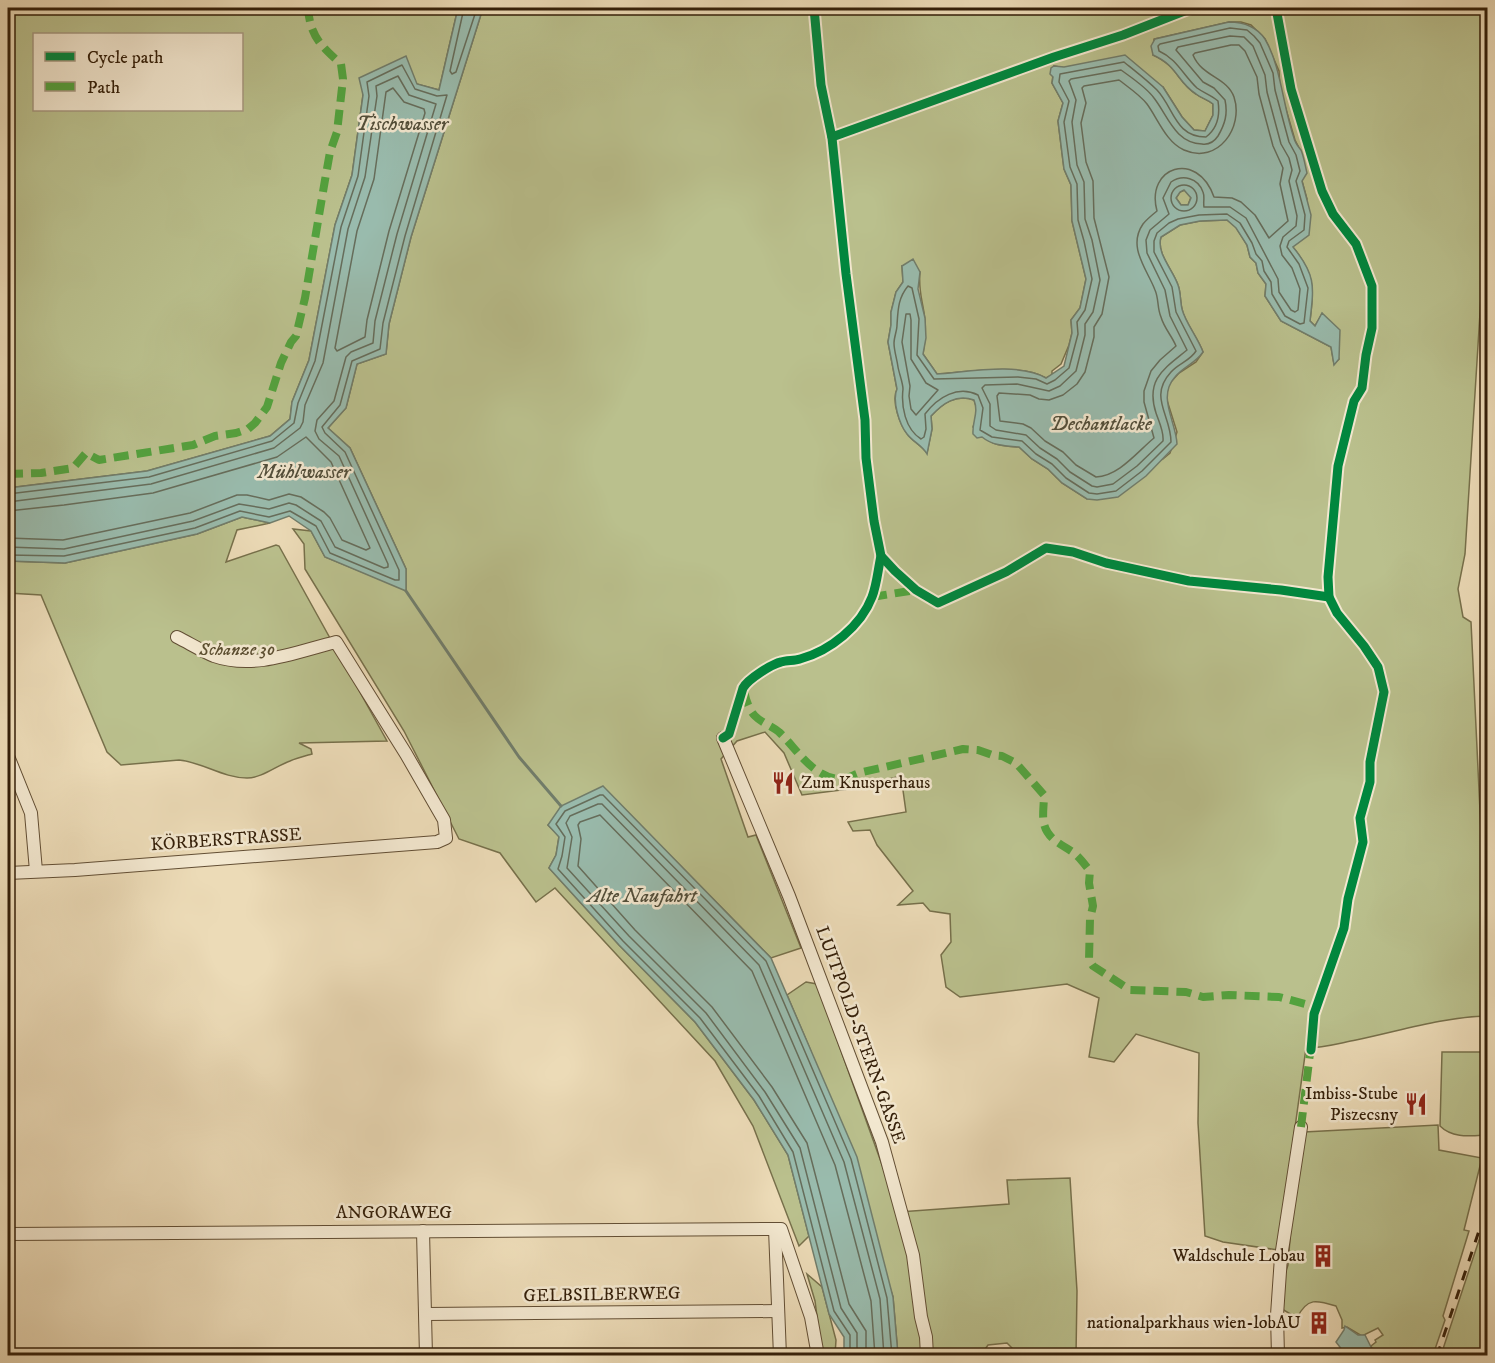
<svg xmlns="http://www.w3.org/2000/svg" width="1495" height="1363" viewBox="0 0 1495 1363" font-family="'IM FELL DW Pica',serif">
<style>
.green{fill:#bac08d;stroke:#77704b;stroke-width:1.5;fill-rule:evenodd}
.water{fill:#99bbad;stroke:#717d6b;stroke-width:1.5;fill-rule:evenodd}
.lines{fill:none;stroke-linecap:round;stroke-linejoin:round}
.shore{stroke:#666d5b;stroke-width:1.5}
.stream{stroke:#717d6b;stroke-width:3}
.minor-casing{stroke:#624e34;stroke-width:14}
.minor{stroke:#f3e8d0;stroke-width:12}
.rail{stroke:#341f09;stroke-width:3;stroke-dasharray:10 10;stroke-linecap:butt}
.quiet{stroke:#53a23e;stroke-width:8;stroke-dasharray:15 8;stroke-linecap:butt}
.cycleway-casing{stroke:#f3e8d0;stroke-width:13}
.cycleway{stroke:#00873e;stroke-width:9}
.labels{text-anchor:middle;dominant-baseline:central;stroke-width:5;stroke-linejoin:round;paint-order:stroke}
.park-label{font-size:18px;font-style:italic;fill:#5c4f31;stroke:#f3e8d0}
.poi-label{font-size:18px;fill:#341f09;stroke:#f3e8d0;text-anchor:end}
.street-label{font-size:18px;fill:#341f09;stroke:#f3e8d0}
.water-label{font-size:20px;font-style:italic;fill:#524e3a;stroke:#f3e8d0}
</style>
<rect width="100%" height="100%" fill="#ecdbb7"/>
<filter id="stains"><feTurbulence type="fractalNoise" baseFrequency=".00333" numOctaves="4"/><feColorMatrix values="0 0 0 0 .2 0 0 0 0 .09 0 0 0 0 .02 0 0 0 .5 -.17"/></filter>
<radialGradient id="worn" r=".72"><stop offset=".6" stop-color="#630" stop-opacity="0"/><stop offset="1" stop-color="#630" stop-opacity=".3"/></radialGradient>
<g class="green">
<path d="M8 8H458L439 90 417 84 363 95 352 175 335 225 309 360 292 402 290 419 270 436 147 471 8 488ZM34 34H242V110H34Z"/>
<path d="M483 8H1487V232L1481 297 1465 554 1458 589 1463 617 1471 622 1487 958V1016C1443 1017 1400 1031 1356 1040 1340 1043 1323 1048 1306 1048L1278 1250 1223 1242 1205 1236 1198 1123 1199 1053 1136 1034 1114 1062 1089 1057 1099 998 1067 984 960 997 946 987 941 955 951 942 950 914 930 911 923 903 898 905 913 891 877 845 870 830 853 831 848 822 906 812 901 776 849 789 802 795 784 753 765 732 737 741 721 759 748 837 756 835 801 948 771 958 603 787 548 825 559 836 556 855 549 868 619 945 695 1022 754 1100 788 1155 809 1236 799 1246 753 1126 715 1061 555 888 536 902 500 853 459 839 404 731 305 569 304 544 293 529 311 531 325 557 406 590V569L350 448 328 428 346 408 357 364 386 354 389 324 411 237ZM1229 22H1241L1251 25 1265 39 1279 71 1280 89 1295 140 1301 152 1302 181 1307 199 1292 246C1315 274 1314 287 1310 321L1315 326 1322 314 1339 359 1334 364 1331 347 1281 321 1265 296 1266 284 1258 273 1256 263 1250 257 1247 245 1236 227 1227 220 1200 221 1180 225 1161 237C1156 253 1173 270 1178 285 1181 293 1180 301 1182 309 1184 321 1198 338 1203 352L1196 362 1179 373 1169 384 1166 397 1177 432 1170 453 1163 459 1087 499 1062 483 1048 469 1032 459 1019 447C996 446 989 444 973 427 977 417 978 410 974 400 956 394 943 403 931 416L932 429 927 453C922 446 914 442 909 436 900 426 891 401 897 389L888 342 891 325V312L896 292 903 282 902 266 920 272C918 292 923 301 925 320 926 331 925 342 923 354L937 374C966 372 1021 363 1046 378L1052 375V371L1061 364 1069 345 1072 333 1071 320 1080 308 1086 279 1072 221 1071 185 1064 169 1058 121 1063 103 1052 83 1054 66 1163 87 1182 117 1194 130 1205 131 1213 115V104C1207 99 1201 98 1196 94 1177 82 1178 66 1153 55L1154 39Z"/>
<path d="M1185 190 1191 197 1188 205H1181L1176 198 1180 192Z"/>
<path d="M242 517 270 523 237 530 226 562 276 545 279 546 387 741 299 743 311 749 312 754C305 756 297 758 290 761 276 766 262 778 247 778 223 778 202 762 179 760L121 765 107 752 41 595 8 593V561L65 563 197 534Z"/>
<path d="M806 982 817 984 899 1212 1009 1204 1007 1180 1070 1178 1077 1291 1076 1355H1019L1007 1343 988 1345 981 1355H898L893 1297 810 1049 787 995Z"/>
<path d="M1442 1052H1485V1135C1469 1136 1452 1138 1440 1126Z"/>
<path d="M1438 1125 1439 1150 1482 1158 1464 1230 1469 1231 1443 1316 1445 1320 1433 1355H1375L1371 1346 1376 1342 1375 1340 1383 1335 1378 1328 1362 1336 1347 1327 1342 1328V1320L1336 1306C1317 1300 1307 1297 1297 1318L1282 1309 1284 1277 1288 1265 1291 1226 1304 1132Z"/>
<path d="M1487 1216V1355H1441Z"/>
<path d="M807 1274 822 1287 836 1340 835 1355H822L815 1301Z"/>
</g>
<g class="water">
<path d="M458 8H483L411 237 389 324 386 354 357 364 346 408 328 428 350 448 406 569V591L325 557 311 531 289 516 270 523 242 517 197 534 65 563 8 561V488L147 471 270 436 290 419 292 402 309 360 335 225 352 175 363 95 359 78 406 56 417 84 439 90Z"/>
<path d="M1229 22C1244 22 1256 26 1265 39 1281 66 1283 107 1294 138 1295 143 1298 146 1301 150 1304 157 1305 165 1307 173L1302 181 1311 215 1309 235 1293 247C1316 275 1314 286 1310 321L1315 326 1322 313 1340 330 1339 359 1334 365 1331 347 1281 321 1265 296 1266 284 1258 273 1256 263 1250 257 1247 245 1236 228 1227 220 1200 221 1180 225 1161 237C1156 253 1173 270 1178 285 1181 293 1180 301 1182 309 1185 322 1198 338 1203 352 1195 364 1184 366 1175 377 1157 397 1176 421 1177 444L1146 476 1118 497 1097 500 1087 499 1062 483 1048 469 1032 459 1019 447C1006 446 993 446 982 437L977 438 973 434C972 421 979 413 974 400 956 394 943 403 931 416L932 429 927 454C922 445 913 442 907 434 899 424 892 400 897 389L888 342 891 325V312L896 292 903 282 902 266 913 259 920 272 918 289 925 318 926 338 923 354 937 374C967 372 1020 362 1046 378L1064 366 1072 333 1071 320 1080 308 1086 279 1072 221 1071 185 1064 169 1058 121 1063 103 1052 83 1053 77 1050 74 1051 68 1054 66 1064 67 1125 55 1163 87 1182 117 1194 130 1205 131 1213 115V104C1207 99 1201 98 1196 94 1177 82 1178 66 1153 55L1151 46 1155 39ZM1184 190 1191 198 1188 205H1181L1176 198 1180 192Z"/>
<path d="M603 786 771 958 857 1157 893 1297 898 1355H844V1337L829 1314 788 1155 754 1100 695 1022 619 945 549 868 556 855 559 837 548 825 561 806Z"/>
<path d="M1345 1326 1358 1335H1365L1375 1355H1346L1336 1342 1344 1330Z"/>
</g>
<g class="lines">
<g class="shore">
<path d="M464 8 450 71 452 74 456 72 477 8"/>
<path d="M1230 28 1247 30 1254 36 1260 43 1273 73 1275 90 1289 142 1296 155 1300 171 1296 181 1305 215 1304 230 1289 241 1287 247 1299 264 1308 288 1304 323 1300 324 1285 316 1272 294 1271 282 1264 271 1262 261 1256 254 1252 243 1240 223 1227 214 1199 215 1178 219 1169 223 1157 233 1154 241V252L1172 287 1176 312 1196 351C1190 361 1179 363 1171 372 1148 397 1171 415 1171 442L1142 471 1116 491 1097 494 1089 493 1066 478 1052 464 1036 454 1022 441 992 437 980 430 983 408 978 395C958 385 938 397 925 414L926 429 924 437 921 439C905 429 901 406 903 389 903 383 899 373 898 367 897 359 894 351 894 343 894 337 897 331 897 325 898 310 898 298 908 286L912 288 919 319 917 355 934 379 1018 377 1036 379 1047 384 1055 380 1069 368 1078 334 1077 322 1085 310 1092 279 1084 241 1078 220 1077 184 1070 167 1064 122 1069 101 1059 82 1060 74 1124 62C1135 71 1147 80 1157 90 1174 108 1175 137 1206 137 1218 128 1220 114 1218 101 1211 95 1204 93 1197 88 1183 75 1177 59 1159 51L1158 46 1160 44Z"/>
<path d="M1230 36 1244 37 1253 46 1265 75 1267 92 1281 144 1289 158 1292 170 1289 181 1297 216 1296 226 1283 237 1280 246 1282 255 1292 268 1300 289 1298 310 1295 312 1291 310 1279 292 1278 279 1246 218 1230 207H1204C1203 202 1205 197 1203 192 1198 178 1183 174 1171 182L1163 198 1169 214 1150 230 1146 240 1147 253 1165 290 1170 316 1187 350C1165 368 1145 379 1156 413 1159 422 1164 431 1163 441L1137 466 1113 484 1097 487 1092 486 1070 472 1057 459 1040 448 1026 435 996 430 990 426V404L982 388 985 385 1017 384 1049 391 1060 386 1076 371 1085 335V324L1093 312 1100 280 1092 240 1085 219 1084 182 1077 165 1072 122 1076 100 1069 81 1071 79 1121 70C1132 78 1146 87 1154 98 1168 116 1175 143 1202 144 1209 145 1214 142 1218 136 1225 124 1228 114 1225 100L1214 88 1203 82 1176 50 1178 47Z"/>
<path d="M1231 45H1239L1245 51 1257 77 1259 94 1273 146 1283 168 1280 184 1288 221 1269 238 1255 215 1241 202 1232 198 1214 197C1197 149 1145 167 1157 211 1152 215 1147 219 1143 224 1127 247 1147 269 1155 290 1159 299 1157 308 1161 317 1164 328 1172 336 1176 346L1160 360 1151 371 1144 391V402L1154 438C1137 452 1119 476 1096 477L1076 465 1063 452 1045 441 1031 428 1023 424 1000 421 997 396 999 393 1030 395 1039 399 1049 400 1063 395 1077 384 1085 372 1094 337V327L1102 314 1109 277 1094 218 1093 181 1086 162 1081 123 1086 103 1082 88 1084 86 1119 80C1128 87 1140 95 1147 104 1158 119 1166 142 1184 150 1218 165 1244 127 1234 97 1227 77 1202 77 1193 55L1195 53Z"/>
<path d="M393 88 404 102 424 109 425 113 389 231 367 320 365 337 337 351 335 348 357 231 374 179 386 92Z"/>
<circle cx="1184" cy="198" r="13"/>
<path d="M906 314H910L911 320V359L926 383 938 390 916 415 911 409 909 396 910 386 902 342Z"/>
<path d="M8 494 149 477 272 441 294 423 298 403 315 361 341 227 358 176 369 96 367 82 402 65 415 89 437 96 447 95 405 236 383 323 380 349 352 361 340 405 322 427 325 433 345 452 399 570V580H395L330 553 316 526 290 511 269 517 240 511 195 528 64 556 8 555"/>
<path d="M8 502 151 484 274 448 300 428 303 422 305 405 323 363 348 229 365 177 377 96 376 86 398 76 409 95 436 104 397 234 375 321 373 343 351 352 346 357 334 401 317 420 315 431 319 439 339 456 388 564V567L384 568 335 547 321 521 296 505 289 503 269 509 239 504 193 521 64 549 8 547"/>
<path d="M8 511 64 505 153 493 277 457 306 437 331 462 370 548 366 550 342 540 330 518 324 512 301 497 289 494 269 500 247 495H237L190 513 63 540 8 538"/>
<path d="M850 1356V1335L834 1311 793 1152 759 1096 700 1018 623 941 558 869 562 856 565 837 556 824 565 811 600 795H603L766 961 851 1159 887 1298 892 1356"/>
<path d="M857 1356V1333L841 1308 800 1148 765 1092 706 1013 629 936 567 868 572 837 566 823 570 816 598 804H602L759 965 844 1162 880 1299 884 1356"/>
<path d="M866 1356V1331L849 1304 807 1143 772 1087 712 1007 635 930 578 866 581 839 578 825 580 822 600 815 752 971 835 1165 871 1301 875 1356"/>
</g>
<path class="stream" d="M406 591 519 757 561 806"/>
<g class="minor-casing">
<g id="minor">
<path d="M723 738 789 896 882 1142 913 1255 921 1317 926 1337 927 1356"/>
<path d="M8 756 31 813 36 871"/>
<path d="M8 873 75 870 437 842 446 838 444 820 406 754 336 642C296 652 254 670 214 656 202 651 189 643 177 637"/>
<path d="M775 1229 780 1356"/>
<path d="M423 1231 426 1356"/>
<path d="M8 1234 781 1229 811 1317 818 1356"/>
<path d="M426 1314 778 1311"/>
<path d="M1278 1356 1277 1315 1281 1257 1301 1127"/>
</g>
</g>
<use href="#minor" class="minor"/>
<path class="rail" d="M1437 1356 1488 1204"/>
<g class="quiet">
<path d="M8 474 41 473 73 468 86 453 99 460 193 445 215 436 236 433 248 429 255 423 267 407 281 363 291 342 296 336 305 298 325 180 330 152 337 132 343 79 341 64C321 46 310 36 308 8"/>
<path d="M872 597 916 590"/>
<path d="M744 691C746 700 749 710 755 716 762 723 772 726 779 732 797 749 810 774 837 779 846 780 854 774 863 772L963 749 978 750 992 755 1002 756 1016 763 1044 795C1044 804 1042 816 1044 824 1048 840 1063 845 1074 853 1081 859 1085 865 1090 871L1089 883 1093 906 1090 919 1089 960 1093 966 1130 990 1186 992 1203 997 1229 995 1279 997 1317 1007"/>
<path d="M1301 1127 1311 1045"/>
</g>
<g class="cycleway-casing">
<g id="cycleway">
<path d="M814 8 821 85 832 138 846 274 865 420 866 458 874 521 881 556 895 571 916 590 938 603 1006 572 1046 548 1073 552 1106 563 1189 581 1281 590 1329 597"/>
<path d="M1276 8 1291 89 1322 191 1333 214 1356 244 1372 286V328L1366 355 1362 388 1354 401 1338 466 1328 577 1329 597 1337 613 1364 646 1378 667 1384 692 1370 762V782L1360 818 1363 842 1348 899 1344 928 1314 1014 1311 1050"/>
<path d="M832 137 1054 57 1123 35 1192 8"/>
<path d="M723 738 729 734 743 688C748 679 772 664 781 662 787 660 794 661 800 659 830 651 861 626 872 597 877 584 878 569 881 556"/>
</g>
</g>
<use href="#cycleway" class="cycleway"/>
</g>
<defs>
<g id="restaurant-bare" transform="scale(1.8)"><path d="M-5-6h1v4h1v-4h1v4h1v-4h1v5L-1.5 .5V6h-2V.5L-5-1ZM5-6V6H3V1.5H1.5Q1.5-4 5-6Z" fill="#8f2418" stroke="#f3e8d0" stroke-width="2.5" paint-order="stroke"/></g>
<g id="building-bare" transform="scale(1.8)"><path d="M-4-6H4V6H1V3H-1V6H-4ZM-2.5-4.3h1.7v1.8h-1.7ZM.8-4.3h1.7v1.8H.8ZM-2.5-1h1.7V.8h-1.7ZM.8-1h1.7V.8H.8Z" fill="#8f2418" stroke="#f3e8d0" stroke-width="2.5" paint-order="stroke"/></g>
</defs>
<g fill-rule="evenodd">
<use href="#restaurant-bare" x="783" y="783"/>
<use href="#restaurant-bare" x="1416" y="1104"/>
<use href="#building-bare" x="1323" y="1256"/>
<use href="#building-bare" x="1319" y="1323"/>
</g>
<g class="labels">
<g class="park-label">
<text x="237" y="650">Schanze 30</text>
</g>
<g class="poi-label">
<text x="801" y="783" text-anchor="start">Zum Knusperhaus</text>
<text x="1398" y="1094">Imbiss-Stube<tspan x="1398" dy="21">Piszecsny</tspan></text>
<text x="1305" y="1256">Waldschule Lobau</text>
<text x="1301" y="1323">nationalparkhaus wien-lobAU</text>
</g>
<g class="street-label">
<text transform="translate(226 840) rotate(-4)">KÖRBERSTRASSE</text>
<text transform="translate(860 1035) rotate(70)">LUITPOLD-STERN-GASSE</text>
<text x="394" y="1213">ANGORAWEG</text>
<text transform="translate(602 1295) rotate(-1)">GELBSILBERWEG</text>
</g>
<g class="water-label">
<text x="402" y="124">Tischwasser</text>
<text x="1101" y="424">Dechantlacke</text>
<text x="304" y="472">Mühlwasser</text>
<text x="642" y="896">Alte Naufahrt</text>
</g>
</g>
<rect width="1495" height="1363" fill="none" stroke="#ecdbb7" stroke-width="30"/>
<rect x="9" y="9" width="1477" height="1345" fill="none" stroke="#341f09" stroke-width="3"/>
<rect x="15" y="15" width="1465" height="1333" fill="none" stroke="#341f09" stroke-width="1.5"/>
<rect x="33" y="33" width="210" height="78" fill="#f3e8d0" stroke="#a79880" stroke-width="1.5"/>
<rect x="45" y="52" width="30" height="9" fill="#00873e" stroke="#a79880" stroke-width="1.5"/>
<text x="87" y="63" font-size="18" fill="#341f09">Cycle path</text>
<rect x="45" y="82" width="30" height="9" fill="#53a23e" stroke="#a79880" stroke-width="1.5"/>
<text x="87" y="93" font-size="18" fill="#341f09">Path</text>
<rect width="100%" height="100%" filter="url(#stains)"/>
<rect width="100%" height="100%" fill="url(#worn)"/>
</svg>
